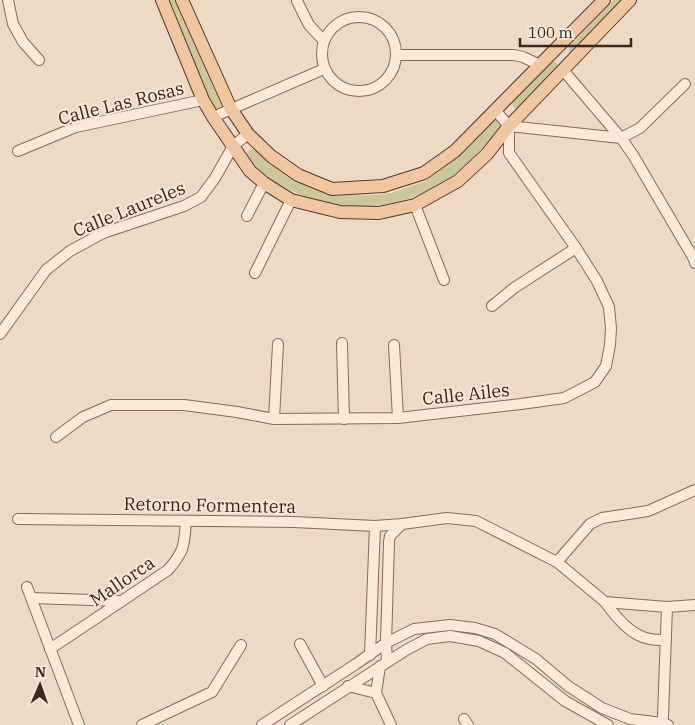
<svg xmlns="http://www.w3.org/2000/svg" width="695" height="725" viewBox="0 0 695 725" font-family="'IBM Plex Serif',serif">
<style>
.green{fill:#cbc79a}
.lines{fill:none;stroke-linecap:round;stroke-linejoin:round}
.minor-casing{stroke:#886b5c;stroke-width:12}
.major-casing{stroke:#563a30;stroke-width:14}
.minor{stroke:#f8e9d9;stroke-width:10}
.major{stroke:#efc6a0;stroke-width:12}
.labels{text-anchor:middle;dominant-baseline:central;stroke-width:4;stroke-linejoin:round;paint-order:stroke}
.street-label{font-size:18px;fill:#392720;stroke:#f5e6d6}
</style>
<rect width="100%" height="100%" fill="#eddac6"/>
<g class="green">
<path d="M164 0H176L222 107 221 110 212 111Z"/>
<path d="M614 0H630L571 55C568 52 568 50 570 46Z"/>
<path d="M552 61C556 62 558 63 559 67L518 108H515L513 106 512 101Z"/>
<path d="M497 120H499L503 126 502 129C483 147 465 168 443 183 431 191 418 196 404 200 364 212 323 207 286 188 275 182 249 166 246 154L250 150 254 149 279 170 294 179 336 194 373 195 391 193 426 181 457 158 494 121Z"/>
</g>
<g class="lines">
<g class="minor-casing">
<g id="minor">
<path d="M8 0 13 24 23 42 39 60"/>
<path d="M297 1 309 25 323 40"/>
<circle cx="359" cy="54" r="37"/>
<path d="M396 55H514L523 57 540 65"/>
<path d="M563 70 621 138 633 155 694 259 695 263"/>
<path d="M495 110 509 126 621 138"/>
<path d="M213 117 324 69"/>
<path d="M621 138 640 128 685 84"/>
<path d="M18 151 76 127 203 100"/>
<path d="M415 205 444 280"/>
<path d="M247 216 264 183"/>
<path d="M255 273 291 200"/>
<path d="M492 306 514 288 576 248"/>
<path d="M0 334 46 270 70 251 103 233 184 206 201 197 215 178 233 146 248 134"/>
<path d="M342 343 344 419"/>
<path d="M394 345 398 418"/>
<path d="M274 419 278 344"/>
<path d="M56 437 83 417 111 405H184L237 412 274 419 398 418 521 404 564 398 595 382 606 366 610 345 611 328 609 307 597 281 576 248 509 153V126"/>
<path d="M18 519 294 522 375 526 402 524 447 518 476 521 557 562 605 602 667 607 695 605"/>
<path d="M557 562 590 524 602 518 648 511 695 490"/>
<path d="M27 587 79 725"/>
<path d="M32 598 121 601"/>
<path d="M605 602C616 617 631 636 650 639 655 640 661 640 666 640"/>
<path d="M300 644 323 686"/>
<path d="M50 649 168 570C185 550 184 546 186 521"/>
<path d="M370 655 375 526"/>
<path d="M387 661 386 643 389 542 390 536 402 524"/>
<path d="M380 666 376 693 391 725"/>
<path d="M348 686 376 693"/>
<path d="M464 719 468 725"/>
<path d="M662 723 663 716 667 607"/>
<path d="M142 725 212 692 241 645"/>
<path d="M262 725 356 664 386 643 414 629 450 625 475 628 495 634 536 659 568 686 602 708 630 719 662 723 668 725"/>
<path d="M290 725 406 650 427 639 450 636 479 641 505 653 565 701 608 725"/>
</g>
</g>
<g class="major-casing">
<g id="major">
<path d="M162 0 203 100 213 117 250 171 264 183 291 200 340 212 379 213 415 205 458 181 487 154 509 126 630 0"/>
<path d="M182 0 231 109 248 134 271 156 298 175 332 189 383 186 424 173 455 151 604 0"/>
</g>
</g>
<use href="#minor" class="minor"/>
<use href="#major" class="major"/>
</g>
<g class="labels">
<g class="street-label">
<text transform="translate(121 103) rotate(-14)">Calle Las Rosas</text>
<text transform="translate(129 209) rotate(-22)">Calle Laureles</text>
<text transform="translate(466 394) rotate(-6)">Calle Ailes</text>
<text transform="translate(210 505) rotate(1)">Retorno Formentera</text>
<text transform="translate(122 581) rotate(-34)">Mallorca</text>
</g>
</g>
<g transform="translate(40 685) rotate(2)" stroke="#f5e6d6" stroke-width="4" paint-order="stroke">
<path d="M0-4L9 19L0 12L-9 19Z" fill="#392720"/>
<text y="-8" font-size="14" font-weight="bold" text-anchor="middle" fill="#392720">N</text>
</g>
<path d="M520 38v8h111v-8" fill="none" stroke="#392720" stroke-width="2.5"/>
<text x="528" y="38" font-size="15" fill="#392720" stroke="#f5e6d6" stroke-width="4" paint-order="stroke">100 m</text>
</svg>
